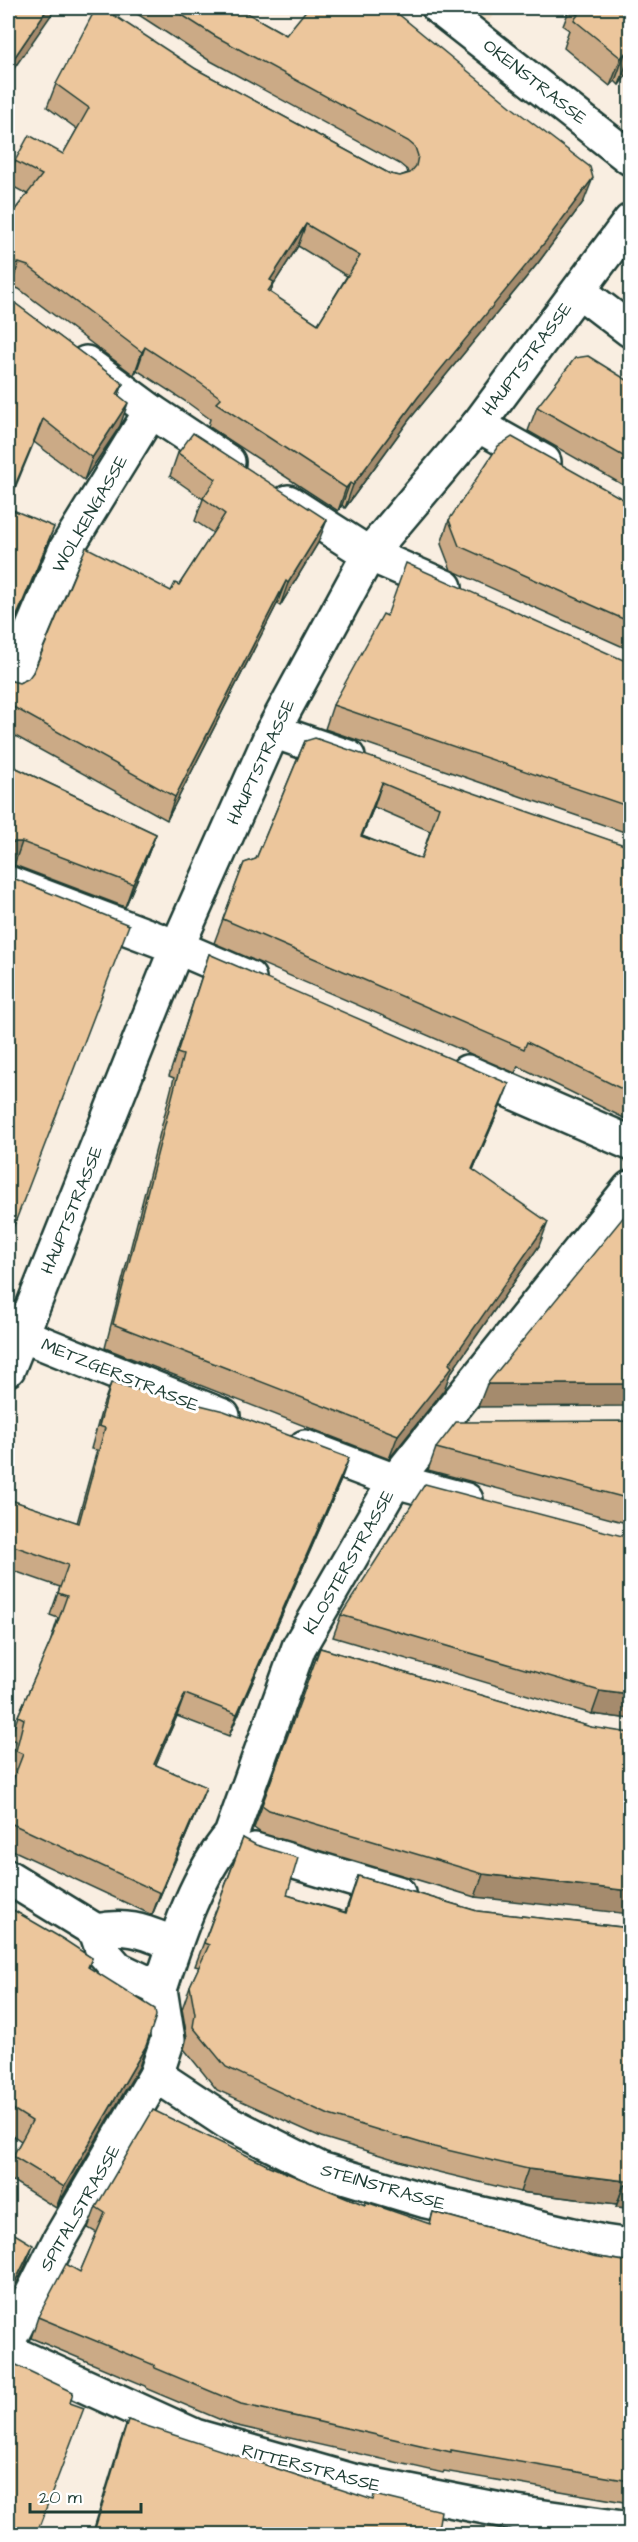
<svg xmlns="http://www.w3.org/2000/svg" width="638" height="2542" viewBox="0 0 638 2542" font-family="'Architects Daughter',sans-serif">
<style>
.built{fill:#f5e2cc}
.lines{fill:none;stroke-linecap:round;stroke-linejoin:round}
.minor-casing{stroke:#1f3d34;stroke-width:38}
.minor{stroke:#fff;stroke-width:33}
.wall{fill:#cbaa86;stroke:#1f3d34;stroke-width:1.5;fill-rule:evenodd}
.shaded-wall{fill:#a58b6d;stroke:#1f3d34;stroke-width:1.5}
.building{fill:#ecc69c;stroke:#1f3d34;stroke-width:1.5;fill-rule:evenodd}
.labels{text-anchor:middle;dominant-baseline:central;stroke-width:6;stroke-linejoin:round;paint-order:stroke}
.street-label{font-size:18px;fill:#1f3d34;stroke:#fff}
</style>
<rect width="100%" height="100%" fill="#f9eee1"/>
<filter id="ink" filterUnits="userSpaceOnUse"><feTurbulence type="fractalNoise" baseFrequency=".0167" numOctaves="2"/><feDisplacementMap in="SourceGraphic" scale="12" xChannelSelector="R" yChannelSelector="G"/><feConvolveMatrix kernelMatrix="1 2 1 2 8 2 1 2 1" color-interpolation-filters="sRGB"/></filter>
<g filter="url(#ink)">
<path class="built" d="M468 8H499L487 23Z"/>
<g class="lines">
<g class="minor-casing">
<g id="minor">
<path d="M439 8 630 158"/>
<path d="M579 291 630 330"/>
<path d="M86 363 151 411 228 462"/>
<path d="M478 425 544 462"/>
<path d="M288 502 369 554 445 587"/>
<path d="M8 687 66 549 151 411"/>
<path d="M273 731 348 757"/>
<path d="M8 883 177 947 249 978"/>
<path d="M467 1072 630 1143"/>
<path d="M8 1325 22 1335 223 1416"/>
<path d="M8 1369 177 947 273 731 369 554 478 425 630 221"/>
<path d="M305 1447 395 1481 466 1500"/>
<path d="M255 1850 398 1893"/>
<path d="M8 1877 96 1931 103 1952 118 1969 160 1989 168 2039 156 2075 60 2239 8 2342"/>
<path d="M96 1931C129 1924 144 1932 175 1944"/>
<path d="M160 1989C177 1937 195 1878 231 1835L299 1647 395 1481 630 1188"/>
<path d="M156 2075 227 2122 320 2169 426 2201 603 2242 630 2246"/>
<path d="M8 2351 195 2436 353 2481 516 2513 630 2529"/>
</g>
</g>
<use href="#minor" class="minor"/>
</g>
<g class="wall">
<path d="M128 8H238L584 201 538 263 409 420 345 508 342 505 338 511 208 426 210 419 188 403 137 370 134 375 19 289 11 286H8V219L27 194 8 184 15 161 63 154 77 129 47 107 56 84 196 69 390 174 400 176 408 173 407 170 400 164 207 59ZM298 246 347 276 318 324 270 293 273 285Z"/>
<path d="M570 8H630V70L619 85 615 81 610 86 564 48 566 42 565 41 569 30 563 26Z"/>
<path d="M8 298 123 384 119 395 120 426 84 480 34 442Z"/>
<path d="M630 382V489L528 431 537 407Z"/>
<path d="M178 453 318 543 280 606 277 604 167 820 8 732V680L19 683 28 679 171 591 179 585 213 533 195 521 203 499 170 476Z"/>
<path d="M630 503V650L451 570 441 544 449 520Z"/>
<path d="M387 616 630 663V834L325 729 333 705Z"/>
<path d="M305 741 630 847V1121L518 1066 515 1073 214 943 244 863 256 859ZM374 807 430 831 421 859 362 836Z"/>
<path d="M8 764 156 834 147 857 125 907 14 865Z"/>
<path d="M209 954 500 1107 473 1170 539 1246 450 1374 444 1390 389 1459 105 1348 174 1078 169 1076Z"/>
<path d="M111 1383 341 1480 229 1736 177 1716 155 1765 206 1787 197 1810 152 1915 8 1848V1793L14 1776 8 1773 16 1741 10 1739 18 1716 50 1643 58 1618 50 1615 60 1587 8 1569V1499L77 1523 97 1450 91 1449 103 1405Z"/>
<path d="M630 1421V1524L428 1470 436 1448Z"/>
<path d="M630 1538V1719L592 1714 333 1637 341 1615Z"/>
<path d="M320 1648 591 1727 475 1897 261 1833 254 1828Z"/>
<path d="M243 1838 287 1895 345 1912 358 1876 477 1911 630 1928V2208L616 2207 617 2204 520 2192 426 2169 321 2137 217 2090 184 2049 187 2037 182 2009 190 1986 199 1967 195 1966Z"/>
<path d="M8 1907 92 1958 89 1968 146 2046 139 2067 56 2208 8 2178V2172L13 2156 21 2141 8 2132Z"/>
<path d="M269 2166 365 2205 429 2224 433 2212 593 2256 630 2262V2503L444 2471 443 2473 233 2425 147 2389 146 2386 31 2338 38 2317 80 2272 97 2233 88 2228 96 2207Z"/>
<path d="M128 2420 437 2535H92L120 2443Z"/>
</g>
<g class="shaded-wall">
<path d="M48 8H56L8 77V67Z"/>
<path d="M625 53 615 81 610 86 621 58Z"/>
<path d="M630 55V70L619 85 629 57Z"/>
<path d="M593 178 584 201 538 263 409 420 345 508 353 485 418 397Z"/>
<path d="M306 224 298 246 273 285 266 305 270 280Z"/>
<path d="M19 263 11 286H8V265L9 264Z"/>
<path d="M145 347 137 370 134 375 142 352Z"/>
<path d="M128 403 120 426 84 480 92 458Z"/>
<path d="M43 419 34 442 8 505V502Z"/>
<path d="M350 483 342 505 338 511 346 488Z"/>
<path d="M327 520 318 543 280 606 288 583Z"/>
<path d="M54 527 45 550 8 640V637Z"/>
<path d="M286 581 277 604 167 820 175 797Z"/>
<path d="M382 783 374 807 352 860 361 836Z"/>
<path d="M156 834 147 857 125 907 133 884Z"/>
<path d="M13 842H22L14 865H8V844Z"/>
<path d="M509 1084 500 1107 463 1192 472 1169Z"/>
<path d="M548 1222 539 1246 450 1374 444 1390 389 1459 398 1435Z"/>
<path d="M487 1384H630V1406L478 1407Z"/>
<path d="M349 1458 341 1480 229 1736 237 1714Z"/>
<path d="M600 1691 630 1695V1719L592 1714Z"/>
<path d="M185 1694 177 1716 146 1787 154 1764Z"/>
<path d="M206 1787 197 1810 152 1915 160 1893Z"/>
<path d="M483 1874 630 1891V1914L475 1897Z"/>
<path d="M146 2046 139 2067 56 2208 64 2187Z"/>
<path d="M528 2169 625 2181 617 2204 520 2192Z"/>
<path d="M624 2185H630V2208L616 2207Z"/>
<path d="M33 2245 25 2266 8 2301V2296Z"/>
</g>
<g class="building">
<path d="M8 8H48L8 67Z"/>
<path d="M96 8H103L196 69 390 174 400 176 410 173 416 166 418 156 415 147 408 141 215 36 171 8H238L286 35 308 8H391L514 109 590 167 593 178 546 241 418 397 353 485 350 483 346 488 216 403 221 398 196 380 145 347 142 352 28 266 19 263 9 264 8 265V219L42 175 15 161 29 135 63 154 89 108 56 84ZM306 224 360 256 318 324 268 291 274 282 270 280Z"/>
<path d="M579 8H630V55L629 57 625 53 621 58 574 20 578 15 575 13Z"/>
<path d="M8 298 123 384 117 394 128 403 92 458 43 419 8 502Z"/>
<path d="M588 356 630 382V460L537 407 575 358Z"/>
<path d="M193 433 327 520 288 583 286 581 175 797 8 704V680L19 683 28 679 34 671 86 547 171 591 175 583 179 585 225 514 203 498 216 479 178 453Z"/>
<path d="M512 437 630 503V622L459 546 449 520 498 446Z"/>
<path d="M8 508 54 527 8 637Z"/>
<path d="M406 563 630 663V807L333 705 383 614 387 616Z"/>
<path d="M315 738 630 847V1093L527 1042 524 1049 223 919 244 863 256 859 305 741ZM382 783 439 807 421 859 361 836Z"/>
<path d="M8 764 156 834 133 884 22 842H13L8 844Z"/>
<path d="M8 876 129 925 8 1241Z"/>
<path d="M209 954 509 1084 472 1169 548 1222 449 1364 452 1367 398 1435 113 1324 183 1055 177 1053Z"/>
<path d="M630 1209V1384H487Z"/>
<path d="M111 1383 224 1411 349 1458 237 1714 185 1694 154 1764 206 1787 160 1893 8 1822V1793L23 1754 16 1751 24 1719 18 1716 52 1638 67 1596 58 1593 68 1565 8 1544V1499L79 1523 105 1428 99 1426Z"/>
<path d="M630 1421V1499L436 1448 456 1422Z"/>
<path d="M425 1484 630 1538V1695L600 1691 341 1615Z"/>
<path d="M320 1648 591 1727 630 1733V1891L483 1874 269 1810 262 1805Z"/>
<path d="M243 1838 256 1845 298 1858 287 1895 346 1913 358 1876 477 1911 630 1928V2185H624L625 2181 528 2169 434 2147 329 2115 226 2067 193 2027 195 2014 190 1986 209 1945 204 1943Z"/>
<path d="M8 1907 63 1939 92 1958 88 1967 155 2009 156 2016 146 2046 64 2187 13 2156 32 2121 8 2106Z"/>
<path d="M153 2110 269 2166 365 2205 366 2202 430 2224 433 2212 593 2256 630 2262V2481L451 2450V2452L241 2404 155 2368 154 2365 38 2317 66 2264 80 2272 105 2213 96 2207Z"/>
<path d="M8 2230 33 2245 8 2296Z"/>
<path d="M8 2361 73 2392 70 2403 84 2408 36 2535H8Z"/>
<path d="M128 2420 373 2500 374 2495 441 2511 437 2535H93Z"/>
</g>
</g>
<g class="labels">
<g class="street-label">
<text transform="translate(535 82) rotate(38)">OKENSTRASSE</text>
<text transform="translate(527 359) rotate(-53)">HAUPTSTRASSE</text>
<text transform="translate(90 514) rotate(-60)">WOLKENGASSE</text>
<text transform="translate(261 762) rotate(-65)">HAUPTSTRASSE</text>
<text transform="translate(72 1210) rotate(-68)">HAUPTSTRASSE</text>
<text transform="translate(120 1375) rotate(22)">METZGERSTRASSE</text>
<text transform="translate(349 1562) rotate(-60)">KLOSTERSTRASSE</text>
<text transform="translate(383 2187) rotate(16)">STEINSTRASSE</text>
<text transform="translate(80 2208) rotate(-60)">SPITALSTRASSE</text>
<text transform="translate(311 2468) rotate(15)">RITTERSTRASSE</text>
</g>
</g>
<rect width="638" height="2542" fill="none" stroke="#fff" stroke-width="30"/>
<rect x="15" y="15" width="608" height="2512" fill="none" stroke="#1f3d34" stroke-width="2" filter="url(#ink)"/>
<path d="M30 2503v9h111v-9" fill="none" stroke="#1f3d34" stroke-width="3"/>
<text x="39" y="2503" font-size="18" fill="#1f3d34" stroke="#ffffff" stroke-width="4.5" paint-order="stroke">20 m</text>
</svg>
